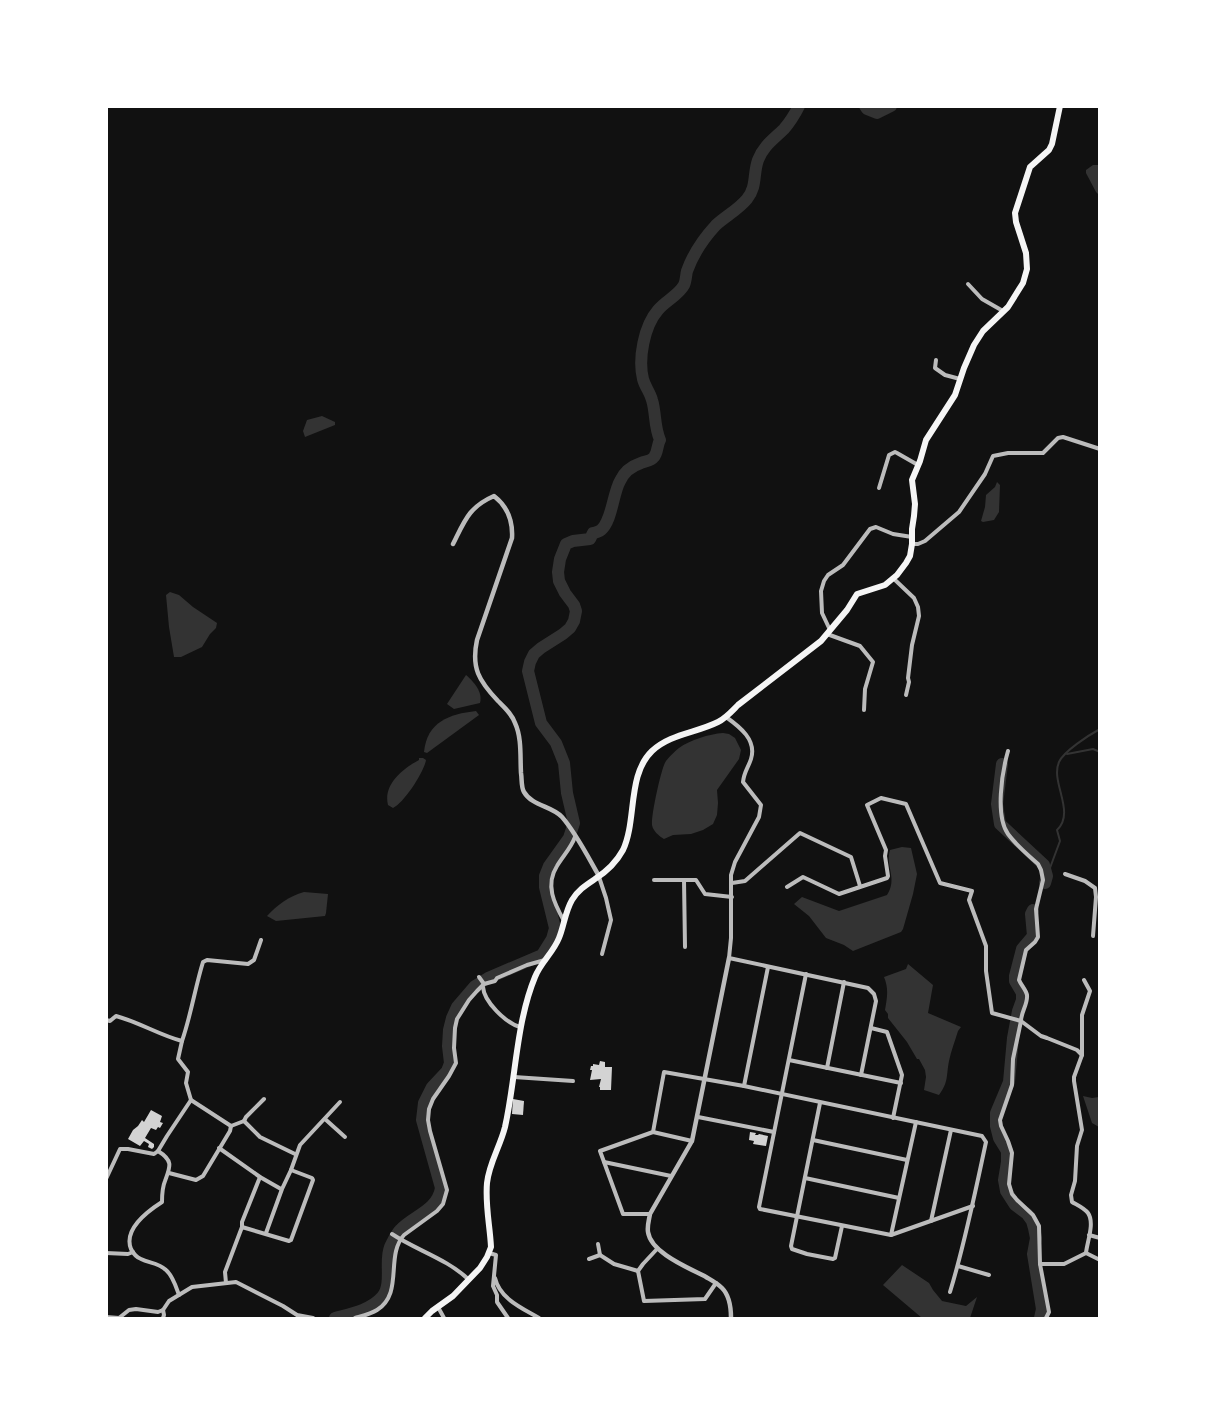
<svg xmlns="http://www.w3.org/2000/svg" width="1206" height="1425" viewBox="0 0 1206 1425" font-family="'Roboto Condensed',sans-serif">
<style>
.water{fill:#333}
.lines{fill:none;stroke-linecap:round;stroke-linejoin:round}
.stream{stroke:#333;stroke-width:2}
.river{stroke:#333;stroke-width:12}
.building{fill:#d3d3d3}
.minor{stroke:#bcbcbc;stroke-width:4}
.tertiary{stroke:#bcbcbc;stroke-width:4.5}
.trunk{stroke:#f5f5f5;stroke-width:6}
</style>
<rect width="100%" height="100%" fill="#111"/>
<g class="water">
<path d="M1093 165H1099V195L1096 192 1086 173V170Z"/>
<path d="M322 416 335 422V425L305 437 303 431 307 420Z"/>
<path d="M997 482 1000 485 999 512 994 520 983 522 981 521 985 507 986 495 995 487Z"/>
<path d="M170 592 179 595 193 607 217 623 216 628 210 634 202 647 181 657H174L169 627 166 595Z"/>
<path d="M466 675C474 682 483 692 480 703L454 709 447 704Z"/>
<path d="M476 711 479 715 427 753 424 752C427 722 449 714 476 711Z"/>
<path d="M723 733 729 734 735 738 741 750 739 759 717 790 718 803 717 815 713 824 703 830 691 834 673 835 664 839C659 836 653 831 652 825 651 816 661 768 666 761 669 757 675 751 679 748 690 740 709 734 723 733Z"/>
<path d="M419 758H423L426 760C424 772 404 803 393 808L388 805C383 785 402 769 419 760Z"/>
<path d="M902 847 911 848 917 874 913 894 903 929 901 932 853 951 844 945 826 938 809 916 794 904 802 897 839 911 887 895C898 878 885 867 890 850Z"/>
<path d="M304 892 328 894 326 913 325 916 276 921 267 916C277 905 289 896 304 892Z"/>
<path d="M908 964 933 985 928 1013 961 1027 958 1031C955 1041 951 1051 949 1061 946 1076 949 1081 939 1095L924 1090 926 1077 925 1070 919 1059H917L907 1042 888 1018V1014L885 1010C887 998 889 989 884 977L906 969Z"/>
<path d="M1083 1096 1092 1098 1099 1097V1127L1092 1123Z"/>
<path d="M902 1265 929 1283 933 1290 942 1301 966 1306 977 1297 970 1318H922L883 1285Z"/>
</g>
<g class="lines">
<g class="stream">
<path d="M1067 754 1093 749 1100 752"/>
<path d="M1047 876 1060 841 1057 830C1076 812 1050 782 1059 762 1064 751 1089 735 1100 729"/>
</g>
<g class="river">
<path d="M865 106 867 109 877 113 891 106"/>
<path d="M1002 764 997 804 1000 824 1044 865 1047 876 1045 883"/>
<path d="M1033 910 1031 914 1033 936 1022 949 1015 976V981L1022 993V1000L1018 1011 1013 1038 1009 1082 996 1113V1126L999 1138 1007 1151V1162L1004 1180 1006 1191 1015 1205 1027 1214 1032 1221 1034 1228 1036 1238 1033 1254 1042 1309 1040 1318"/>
<path d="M335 1318C350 1314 371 1310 382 1297 393 1284 384 1261 390 1247 393 1241 396 1234 400 1230 414 1215 437 1211 441 1188L422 1120 424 1103 432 1087 447 1071 450 1063 448 1046 449 1030 452 1018 457 1007 475 986 488 978 542 955 552 939 555 928 545 887V876L549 866 569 838 574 823 567 793 564 763 556 743 541 723 528 671 530 662 534 654 541 648 563 634 570 628 574 621 576 611 574 605 565 593 559 581 558 572 560 559 566 544 573 541 590 539 593 533C595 533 600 531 601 530 612 521 613 493 620 481 624 472 632 466 641 463 646 461 651 461 654 457 658 452 657 445 660 440 654 426 656 413 652 400 650 392 645 387 643 379 638 359 644 326 658 310 665 301 679 295 684 285 686 281 686 275 687 271 693 254 704 238 716 225 726 216 739 209 747 199 757 187 753 174 758 160 763 146 774 139 784 129 790 122 795 114 799 106"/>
</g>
</g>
<g class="building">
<path d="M600 1061 605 1062V1067H612L611 1090H600V1087H599L601 1079 590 1080 592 1070H590L591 1066H593V1064L599 1065Z"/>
<path d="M513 1099 524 1101 523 1115 512 1114Z"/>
<path d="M151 1110 162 1116 160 1122 163 1123 160 1128 158 1127 156 1130 151 1128 145 1138 154 1144V1147L152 1149 148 1147 149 1144 144 1141 140 1146 128 1139 133 1130 138 1126 142 1120 144 1122Z"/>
<path d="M750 1132 756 1133 755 1135H758L759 1134 768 1136 766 1146 753 1144 754 1141 749 1140Z"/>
</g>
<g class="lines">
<g class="minor">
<path d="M968 284 982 299 1003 311"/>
<path d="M936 360 935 368 945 375 960 379"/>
<path d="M879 488 889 455 895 452 897 453 918 465"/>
<path d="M913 544H918L925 541 959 512 985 474 993 456 1008 453H1043L1058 438 1063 437 1100 449"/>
<path d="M894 579 914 598 918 607 919 616 912 645 908 678 909 682 906 695"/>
<path d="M830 630 822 613 821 591 824 581 828 575 843 565 870 529 876 527 893 534 912 537"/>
<path d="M827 634 860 646 873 662 865 689 864 710"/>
<path d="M726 717C740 727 757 740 751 759 748 768 744 772 743 782L761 805 759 817 735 862 731 875V938L729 958 868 988 874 994 876 1001 861 1075"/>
<path d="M1008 751C1002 772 995 816 1008 834 1016 845 1028 855 1038 864L1041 870 1043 880 1036 909 1038 937 1035 942 1026 950 1019 980C1021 985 1026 990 1027 995 1028 1004 1021 1012 1021 1021L1013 1059 1012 1085 1000 1120 1001 1126 1008 1141 1012 1153 1009 1184 1012 1194 1017 1200 1033 1215 1039 1226 1040 1264 1049 1312 1046 1318"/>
<path d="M1065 874 1085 881 1095 888 1096 897 1093 936"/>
<path d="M599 877 606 898 611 920 602 954"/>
<path d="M654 880H696L705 894 732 897"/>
<path d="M684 880 685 947"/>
<path d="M732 883 745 881 800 833 851 857 860 886"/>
<path d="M787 887 803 877 839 894 887 878 888 876 885 856 886 850 867 805 881 798 906 804 940 883 972 891 969 900 986 946V971L992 1013 1021 1021 1041 1036 1047 1038 1077 1050 1082 1055"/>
<path d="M564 921C554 903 545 885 557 866 563 856 571 848 575 837"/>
<path d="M806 974 759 1207 760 1209 891 1235 973 1206"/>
<path d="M479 977 484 984"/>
<path d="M1084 980 1090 991 1082 1015V1055L1074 1077V1081L1082 1130 1077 1146 1075 1181 1071 1195 1072 1202C1077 1205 1084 1208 1088 1213 1095 1223 1087 1242 1086 1253L1100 1260"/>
<path d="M483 987C484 1002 506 1023 520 1027"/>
<path d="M106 1020 110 1021 116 1016C139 1022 159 1035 182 1041L178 1059 188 1072 186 1083 191 1100 231 1126 244 1121 260 1137 295 1154"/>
<path d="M871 1028 887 1032 902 1075 893 1118"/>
<path d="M182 1041C191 1015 195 988 203 962L207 960 248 964 254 960 261 940"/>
<path d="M789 1060 901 1083"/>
<path d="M827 1068 844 982"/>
<path d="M514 1077 573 1081"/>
<path d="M744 1086 768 967"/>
<path d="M820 1103 791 1246 792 1249 807 1254 833 1259 835 1258 842 1226"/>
<path d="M698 1117 774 1132"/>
<path d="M325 1119 345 1137"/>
<path d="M244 1121 246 1117 264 1099"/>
<path d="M653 1132 692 1141"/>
<path d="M813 1140 907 1160"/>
<path d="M219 1148 260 1177 281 1189"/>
<path d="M158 1151C174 1161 170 1167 165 1181 162 1188 162 1195 162 1202 148 1211 123 1229 131 1249 133 1253 136 1257 141 1259 149 1263 159 1263 166 1270 173 1276 176 1287 179 1295"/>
<path d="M604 1162 671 1176"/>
<path d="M169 1173 196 1180 203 1176 230 1131 231 1126"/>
<path d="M805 1178 899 1198"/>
<path d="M106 1179 120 1149H128L154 1154 158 1151 167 1136 191 1100"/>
<path d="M650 1214H623L600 1151 653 1132 664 1072 744 1086 982 1136 986 1142C975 1193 965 1243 950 1292"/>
<path d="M931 1221 951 1130"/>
<path d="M242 1227V1222L260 1177"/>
<path d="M266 1233 282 1189 291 1170 300 1145 340 1102"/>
<path d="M392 1234C416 1250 447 1259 468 1279"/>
<path d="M891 1235 916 1122"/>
<path d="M1089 1235 1100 1238"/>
<path d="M598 1244 600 1255"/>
<path d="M657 1249 643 1264 638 1271 644 1301 705 1299 716 1283"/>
<path d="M106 1253 128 1254 133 1252"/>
<path d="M489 1253 496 1255 493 1286 497 1295V1302L508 1318"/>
<path d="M589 1259 600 1255 614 1264 638 1271"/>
<path d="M1040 1264H1064L1086 1253"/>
<path d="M958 1266 989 1275"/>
<path d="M495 1278C500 1299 522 1308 539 1318"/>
<path d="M226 1283 225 1272 242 1227 289 1241 291 1240 313 1180 312 1178 291 1170"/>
<path d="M438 1307 444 1318"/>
<path d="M106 1317 119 1318 129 1310 136 1309 158 1312 163 1310 169 1301 192 1287 236 1282 283 1306 297 1315 313 1318"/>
<path d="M163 1318 164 1315 163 1310"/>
<path d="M355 1318C362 1316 371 1314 377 1310 404 1293 385 1256 404 1235L437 1211 443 1204 447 1190 430 1131 428 1120 429 1109 433 1099 449 1076 456 1063 454 1048 455 1028 457 1019 469 1000 477 991 484 984 495 981 497 978 527 965 545 960"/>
</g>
<g class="tertiary">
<path d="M453 544C465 520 469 507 494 496 508 507 513 521 512 538L477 640C471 668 479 681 498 701 505 708 512 714 515 723 522 738 520 757 521 773 522 779 521 787 524 792 532 806 552 806 562 817 576 833 588 857 599 876"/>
<path d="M729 958 692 1141 650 1214C649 1220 647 1226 648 1232 651 1253 689 1268 706 1277 711 1280 717 1283 722 1288 729 1295 731 1308 731 1318"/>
</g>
<path class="trunk" d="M425 1318 432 1311 453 1296 480 1268 487 1257 491 1247C490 1226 485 1205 487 1183 489 1163 500 1147 505 1127 516 1078 516 1023 535 977 541 962 553 953 559 938 564 926 565 912 572 900 578 890 586 885 595 879 606 872 617 861 623 850 637 820 627 775 652 751 670 734 696 733 718 722 726 718 732 711 738 705L821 641 847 610 857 594 885 585 897 575 906 563 910 556 912 544V529L914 516 915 504 912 480 920 461 926 440 955 395 964 368 974 345 983 331 1008 307 1023 283 1027 269 1026 253 1016 222 1015 213 1030 167 1049 150 1052 144 1060 106"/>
</g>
<rect width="1206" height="1425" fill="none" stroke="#ffffff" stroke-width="216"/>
</svg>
